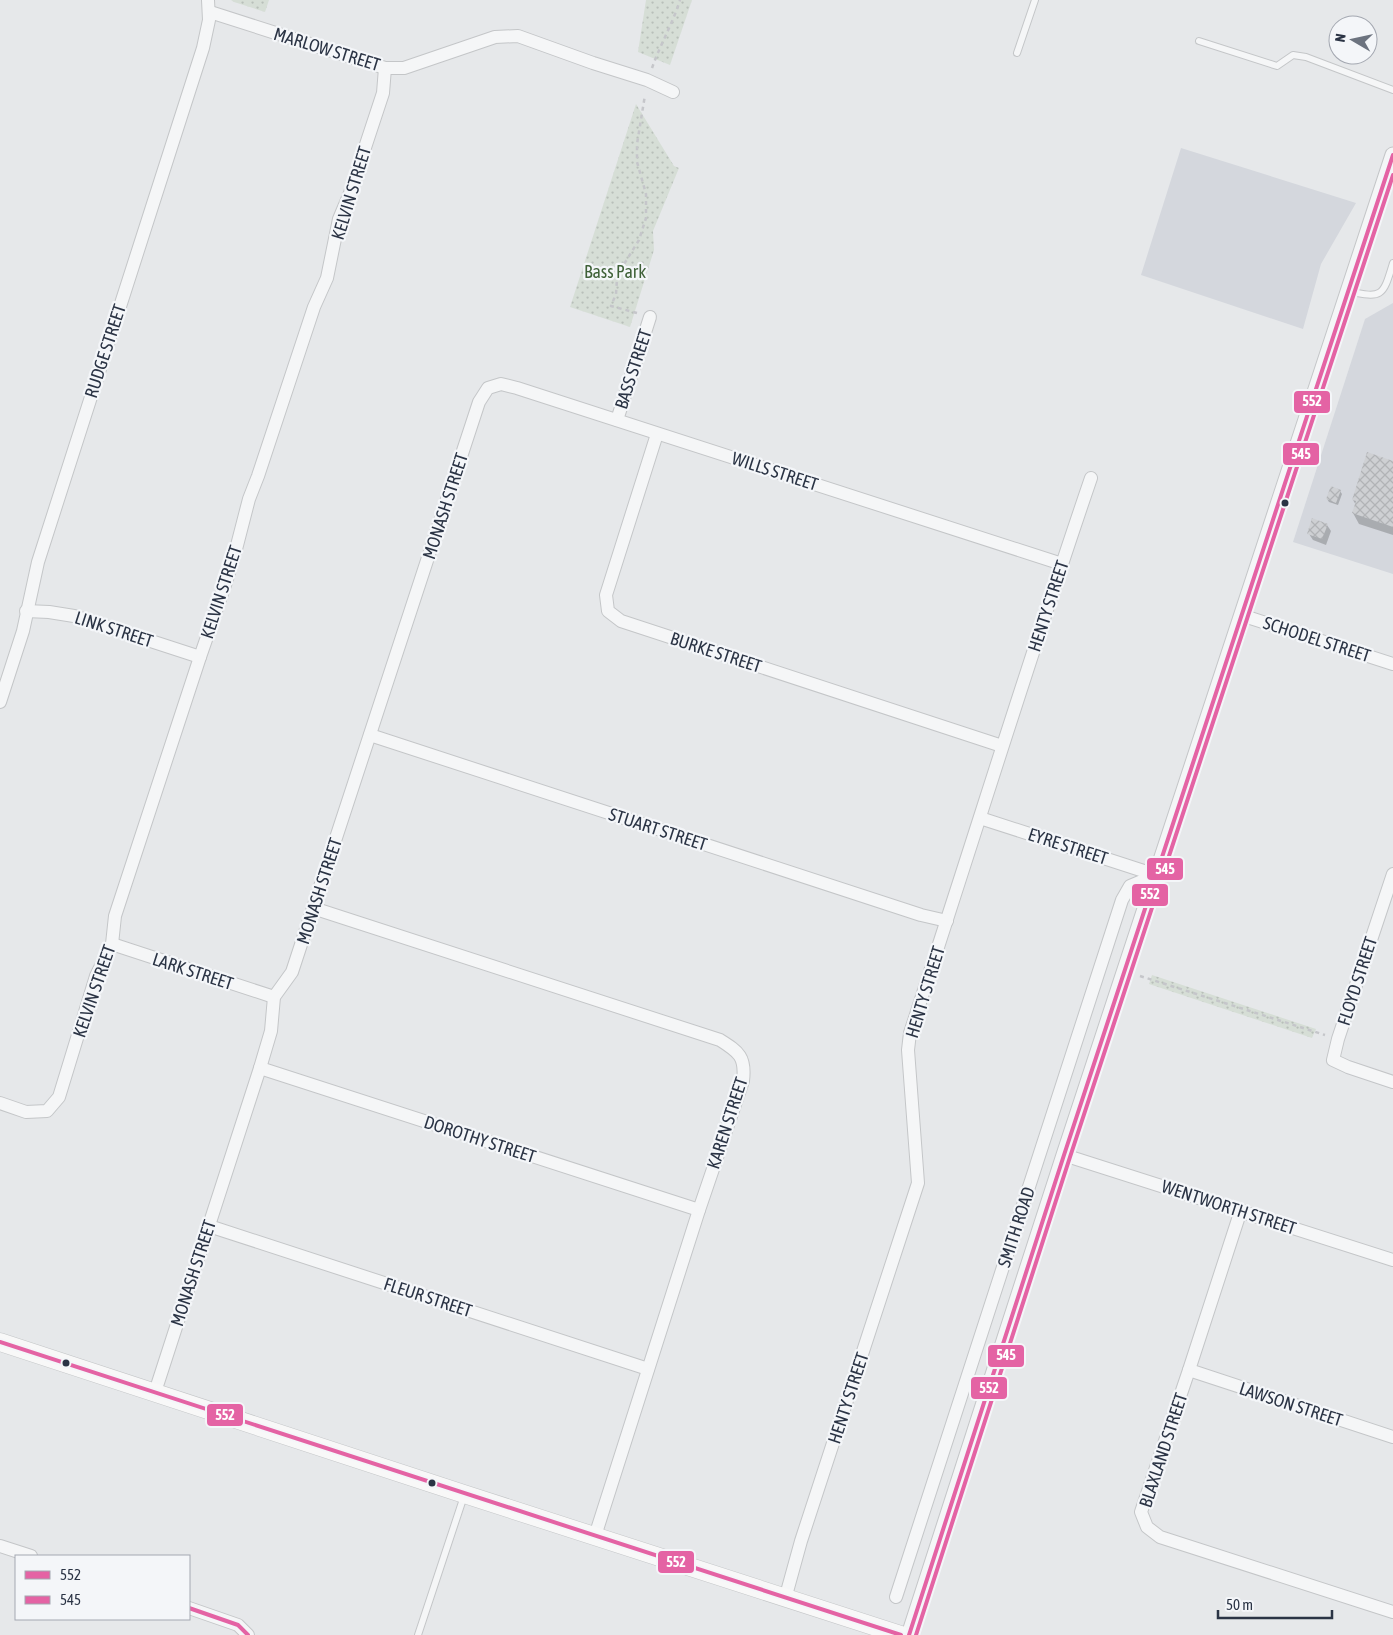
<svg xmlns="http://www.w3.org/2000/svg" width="1393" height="1635" viewBox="0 0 1393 1635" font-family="'Asap Condensed',sans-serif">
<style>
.built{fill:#d4d7dd}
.grass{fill:url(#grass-dots)}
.shadow{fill:#0003}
.building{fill:url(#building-cross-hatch)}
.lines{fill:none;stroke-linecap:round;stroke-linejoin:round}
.service-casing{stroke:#c4c6c8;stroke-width:8}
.minor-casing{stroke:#c4c6c8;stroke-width:14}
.tertiary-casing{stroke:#c4c6c8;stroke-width:17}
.secondary-casing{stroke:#c4c6c8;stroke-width:19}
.path{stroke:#c5c6ca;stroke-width:2.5;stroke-dasharray:4 4;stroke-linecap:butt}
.service{stroke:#f5f6f7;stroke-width:6}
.minor{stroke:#f5f6f7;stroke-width:12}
.tertiary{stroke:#f5f6f7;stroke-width:15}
.secondary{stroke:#f8f8f8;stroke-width:18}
.bus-1-casing{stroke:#f4f6f9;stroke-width:8}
.bus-2-casing{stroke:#f4f6f9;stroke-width:8}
.bus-1{stroke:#e463a4;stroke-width:4}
.bus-2{stroke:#e463a4;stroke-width:4}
.bus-dot{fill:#2b3445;stroke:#f4f6f9;stroke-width:2}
.labels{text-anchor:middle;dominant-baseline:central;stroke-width:4.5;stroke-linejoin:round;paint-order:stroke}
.street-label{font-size:18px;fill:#2b3445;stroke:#f4f6f9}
.park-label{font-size:18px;fill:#3f6138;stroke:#f4f6f9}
.line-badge{stroke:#f4f6f9;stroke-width:2}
.badge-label{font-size:14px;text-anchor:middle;font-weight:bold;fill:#fff}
</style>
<defs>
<pattern id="grass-dots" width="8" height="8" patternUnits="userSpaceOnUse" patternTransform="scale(1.25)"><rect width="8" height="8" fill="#d6ded6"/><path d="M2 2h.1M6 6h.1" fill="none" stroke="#b8bfb9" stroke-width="1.8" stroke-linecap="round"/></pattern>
<pattern id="building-cross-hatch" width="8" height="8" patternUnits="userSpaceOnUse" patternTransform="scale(1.25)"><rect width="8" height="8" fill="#ced0d3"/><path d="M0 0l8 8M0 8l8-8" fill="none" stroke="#b1b3b6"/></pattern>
</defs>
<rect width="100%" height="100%" fill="#e6e8ea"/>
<g class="built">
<path d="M1181 148 1356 203 1321 264 1303 329 1141 275Z"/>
<path d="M1393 303V574L1293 542 1365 319Z"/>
</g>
<g class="grass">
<path d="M231 0H269L265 12 234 2Z"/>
<path d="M646 0H692L670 65 638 52Z"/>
<path d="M636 104 674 166 679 168 653 231 654 250 630 327 570 307Z"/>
<path d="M1152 975 1316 1029 1312 1038 1149 984Z"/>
</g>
<g class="shadow">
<path d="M1393 462V535L1359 524 1353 513 1356 505 1353 500Z"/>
<path d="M1340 491 1342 494 1338 505 1329 502 1327 499Z"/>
<path d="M1327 525 1331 531 1326 545 1313 540 1309 534Z"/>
</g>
<g class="building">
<path d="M1367 452 1393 461V527L1352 513 1356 501 1352 500Z"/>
<path d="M1331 486 1341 490 1336 503 1326 499Z"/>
<path d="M1312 518 1328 524 1322 539 1307 534Z"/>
</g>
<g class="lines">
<g class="service-casing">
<g id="service">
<path d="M1199 41 1277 66 1293 55 1306 57 1393 90"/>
<path d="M1017 53 1035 0"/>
<path d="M1348 291C1383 299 1383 296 1393 263"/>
<path d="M418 1635 464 1496"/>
</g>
</g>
<g class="minor-casing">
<g id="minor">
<path d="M210 12 385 68H404L495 37 518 36 593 63 647 80 673 92"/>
<path d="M617 420 650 317"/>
<path d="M657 434 606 595 608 611 621 621 1002 746"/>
<path d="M26 611 49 612 74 616 200 657"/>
<path d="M1241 615 1393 664"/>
<path d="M0 702 23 631 38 562 203 48 209 20 208 0"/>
<path d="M370 735 921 915 947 921"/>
<path d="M980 818 1156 875"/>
<path d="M1393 874 1338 1039 1333 1060 1348 1067 1393 1082"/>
<path d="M313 908 720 1040C739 1052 746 1057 743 1081L699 1210 595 1536"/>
<path d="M112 944 274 997"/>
<path d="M260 1068 699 1210"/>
<path d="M0 1103 26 1112 47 1111 59 1097 96 976 112 944 115 916 200 657 225 585 234 557 249 499 258 476 314 307 327 278 339 219 350 193 383 93 385 68"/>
<path d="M1064 1155 1393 1260"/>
<path d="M1241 1210 1189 1370 1141 1512 1147 1527 1160 1537 1393 1612"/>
<path d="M209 1226 648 1369"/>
<path d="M1189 1370 1393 1437"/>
<path d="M155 1392 260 1068 271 1031 274 997 292 972 479 402 488 388 501 384 517 388 1062 564"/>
<path d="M0 1546 31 1556"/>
<path d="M896 1597 1122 900 1130 886 1156 875"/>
<path d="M785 1599 801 1541 918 1183 908 1050 910 1033C971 848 1028 662 1091 478"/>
<path d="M189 1608 238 1625 248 1635"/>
</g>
</g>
<g class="tertiary-casing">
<path id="tertiary" d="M909 1635 1064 1155 1393 155"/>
</g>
<g class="secondary-casing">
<path id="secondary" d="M0 1342 464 1494 901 1635"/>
</g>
<g class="path">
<path d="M652 68C660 45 673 23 680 0"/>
<path d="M637 313 611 306 616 294 617 279 621 269 639 240 646 218V194L637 162V144L645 95"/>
<path d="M1140 976 1325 1035"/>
</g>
<use href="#service" class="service"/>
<use href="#minor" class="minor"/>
<use href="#tertiary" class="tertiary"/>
<use href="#secondary" class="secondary"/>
<g class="bus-1-casing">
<g id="bus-1">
<path d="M0 1342 901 1635"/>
<path d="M189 1608 238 1625 248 1635"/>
<path d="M909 1635 1064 1155 1393 155"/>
</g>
</g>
<g class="bus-2-casing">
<path id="bus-2" d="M916 1635 1070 1157 1393 175"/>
</g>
<use href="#bus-1" class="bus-1"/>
<use href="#bus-2" class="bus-2"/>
</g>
<g class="bus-dot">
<circle cx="1285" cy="503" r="4.5"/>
<circle cx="66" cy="1363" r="4.5"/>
<circle cx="432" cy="1483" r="4.5"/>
</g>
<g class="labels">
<g class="street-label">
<text transform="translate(327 49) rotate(17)">MARLOW STREET</text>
<text transform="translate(351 193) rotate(-73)">KELVIN STREET</text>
<text transform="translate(105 351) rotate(-72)">RUDGE STREET</text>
<text transform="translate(633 369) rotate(-72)">BASS STREET</text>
<text transform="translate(775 471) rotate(18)">WILLS STREET</text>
<text transform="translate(445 506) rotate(-72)">MONASH STREET</text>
<text transform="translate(221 592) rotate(-72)">KELVIN STREET</text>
<text transform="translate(1048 606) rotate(-72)">HENTY STREET</text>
<text transform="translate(114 629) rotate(18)">LINK STREET</text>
<text transform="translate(1317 639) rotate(18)">SCHODEL STREET</text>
<text transform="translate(716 652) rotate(18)">BURKE STREET</text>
<text transform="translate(658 829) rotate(18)">STUART STREET</text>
<text transform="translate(1068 846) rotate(18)">EYRE STREET</text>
<text transform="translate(319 891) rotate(-72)">MONASH STREET</text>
<text transform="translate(193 971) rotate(18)">LARK STREET</text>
<text transform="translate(1357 981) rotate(-72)">FLOYD STREET</text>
<text transform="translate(94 991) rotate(-71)">KELVIN STREET</text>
<text transform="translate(925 992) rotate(-73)">HENTY STREET</text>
<text transform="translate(727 1123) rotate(-72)">KAREN STREET</text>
<text transform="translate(480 1139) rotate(18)">DOROTHY STREET</text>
<text transform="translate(1229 1207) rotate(18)">WENTWORTH STREET</text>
<text transform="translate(1016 1227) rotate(-72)">SMITH ROAD</text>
<text transform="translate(193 1273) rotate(-72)">MONASH STREET</text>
<text transform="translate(428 1297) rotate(18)">FLEUR STREET</text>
<text transform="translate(848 1398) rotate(-72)">HENTY STREET</text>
<text transform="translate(1291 1404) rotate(18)">LAWSON STREET</text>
<text transform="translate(1163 1450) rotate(-72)">BLAXLAND STREET</text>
</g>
<g class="park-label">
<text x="615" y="271">Bass Park</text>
</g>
</g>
<g class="line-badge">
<rect x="1293" y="390" width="38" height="24" rx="5" fill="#e463a4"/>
<rect x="1282" y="442" width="38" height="24" rx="5" fill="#e463a4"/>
<rect x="1146" y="857" width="38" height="24" rx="5" fill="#e463a4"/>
<rect x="1131" y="883" width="38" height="24" rx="5" fill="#e463a4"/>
<rect x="987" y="1344" width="38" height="24" rx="5" fill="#e463a4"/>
<rect x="970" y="1376" width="38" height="24" rx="5" fill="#e463a4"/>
<rect x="206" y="1403" width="38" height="24" rx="5" fill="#e463a4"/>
<rect x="657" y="1550" width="38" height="24" rx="5" fill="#e463a4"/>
</g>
<g class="badge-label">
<text x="1312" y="406">552</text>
<text x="1301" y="459">545</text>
<text x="1165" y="874">545</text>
<text x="1150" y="899">552</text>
<text x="1006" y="1360">545</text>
<text x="989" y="1393">552</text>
<text x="225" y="1420">552</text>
<text x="676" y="1567">552</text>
</g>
<rect x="15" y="1555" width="175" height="65" fill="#f4f6f9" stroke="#a4a8b1"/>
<rect x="25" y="1571" width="25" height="8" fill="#e463a4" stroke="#a4a8b1"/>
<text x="60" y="1580" font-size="15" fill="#2b3445">552</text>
<rect x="25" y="1596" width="25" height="8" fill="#e463a4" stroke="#a4a8b1"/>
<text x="60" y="1605" font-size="15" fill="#2b3445">545</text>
<g transform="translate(1353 40) rotate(279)"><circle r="24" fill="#f4f6f9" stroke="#a4a8b1"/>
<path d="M0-4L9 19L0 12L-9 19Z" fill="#6c737f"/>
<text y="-8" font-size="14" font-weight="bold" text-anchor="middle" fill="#2b3445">N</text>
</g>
<path d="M1218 1610v8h114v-8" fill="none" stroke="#2b3445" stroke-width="2.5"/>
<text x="1226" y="1610" font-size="15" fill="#2b3445" stroke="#f4f6f9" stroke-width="4" paint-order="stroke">50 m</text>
</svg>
